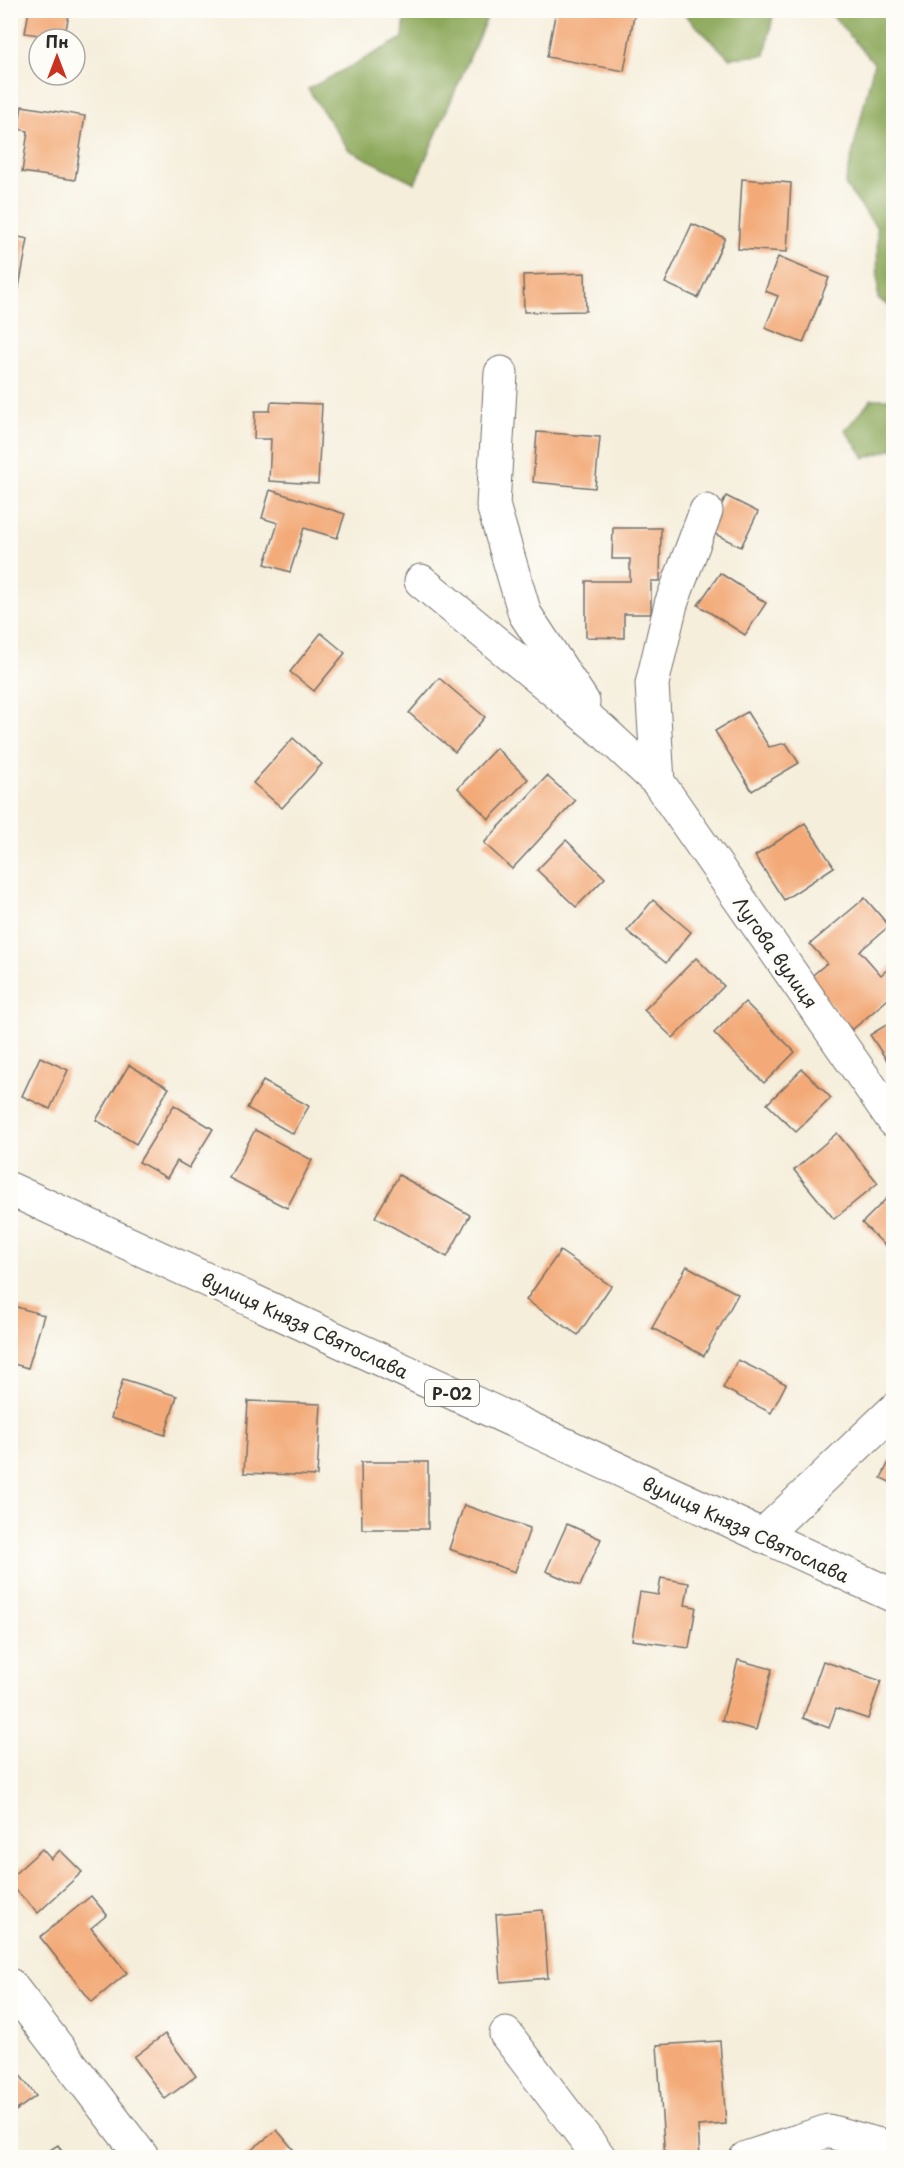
<svg xmlns="http://www.w3.org/2000/svg" width="904" height="2168" viewBox="0 0 904 2168" font-family="'Playpen Sans',sans-serif">
<style>
.forest{fill:#8ca85a;stroke:#5c6a42;stroke-width:1.5}
.building{fill:#f3aa78}
.lines{fill:none;stroke-linecap:round;stroke-linejoin:round}
.minor-casing{stroke:#726f69;stroke-width:35}
.major-casing{stroke:#726f69;stroke-width:35}
.minor{stroke:#fff;stroke-width:33}
.major{stroke:#fff;stroke-width:33}
.labels{text-anchor:middle;dominant-baseline:central;stroke-width:6;stroke-linejoin:round;paint-order:stroke}
.shield{fill:#fdfcf7;stroke:#6a6a68;stroke-width:1.5}
.shield-label{font-size:16px;font-weight:bold;fill:#2b2b2b}
.street-label{font-size:18px;fill:#2b2b2b;stroke:#fdfcf7}
</style>
<rect width="100%" height="100%" fill="#fdfcf7"/>
<filter id="ink" filterUnits="userSpaceOnUse"><feTurbulence type="fractalNoise" baseFrequency=".0167" numOctaves="2"/><feDisplacementMap in="SourceGraphic" scale="12" xChannelSelector="R" yChannelSelector="G"/><feConvolveMatrix kernelMatrix="1 2 1 2 8 2 1 2 1" color-interpolation-filters="sRGB"/></filter>
<filter id="wash" filterUnits="userSpaceOnUse"><feTurbulence type="fractalNoise" baseFrequency=".008" numOctaves="4" result="noise"/><feDisplacementMap in="SourceGraphic" scale="24" xChannelSelector="R" yChannelSelector="G"/><feGaussianBlur stdDeviation="1.35" result="paint"/><feColorMatrix in="noise" values="0 0 0 0 0 0 0 0 0 0 0 0 0 0 0 0 0 1.4 0 .05"/><feComposite in="paint" operator="in"/></filter>
<g filter="url(#wash)">
<rect width="100%" height="100%" fill="#f5eedb"/>
<g class="forest">
<path d="M405 11H490L415 183 349 150 308 89 403 38Z"/>
<path d="M681 11H774L765 55 729 58Z"/>
<path d="M828 11H893V308L878 299 877 228 845 185 874 63Z"/>
<path d="M872 399H893V449L865 458 845 430Z"/>
</g>
<g id="blocks">
<g class="building">
<path d="M29 10H70L64 39 25 33Z"/>
<path d="M556 10H635L624 71 547 57Z"/>
<path d="M22 106 85 116 75 180 22 172 28 131 18 129Z"/>
<path d="M742 179 791 183 787 252 738 249Z"/>
<path d="M692 224 725 238 698 298 665 283Z"/>
<path d="M10 235 28 239 16 303 10 302Z"/>
<path d="M778 257 829 278 803 343 765 328 778 296 765 291Z"/>
<path d="M585 273 586 311 524 312 523 275Z"/>
<path d="M271 402 322 404 318 484 269 481 271 439H254L255 411H270Z"/>
<path d="M537 432 600 437 595 488 533 482Z"/>
<path d="M270 490 345 514 337 538 304 528 290 572 265 564 278 523 262 518Z"/>
<path d="M726 496 758 512 741 547 709 531Z"/>
<path d="M613 528H661L660 581H651V614H624V638L586 637V581H630V559H612Z"/>
<path d="M720 573 766 603 745 635 698 605Z"/>
<path d="M321 633 345 653 314 691 290 672Z"/>
<path d="M439 678 485 717 455 752 409 713Z"/>
<path d="M747 712 769 747 786 743 799 763 752 791 715 731Z"/>
<path d="M293 738 322 764 282 808 253 783Z"/>
<path d="M496 748 528 779 489 819 458 788Z"/>
<path d="M547 776 575 801 512 869 484 843Z"/>
<path d="M805 823 834 867 784 900 755 856Z"/>
<path d="M566 840 605 878 576 907 537 870Z"/>
<path d="M865 898 889 926 860 951 881 975 894 964V994L852 1030 808 979 827 963 810 944Z"/>
<path d="M653 900 691 932 666 963 627 931Z"/>
<path d="M696 958 724 986 673 1038 644 1010Z"/>
<path d="M745 1002 795 1052 764 1083 714 1033Z"/>
<path d="M894 1020V1071L870 1035Z"/>
<path d="M40 1057 68 1070 50 1109 22 1096Z"/>
<path d="M129 1065 169 1088 136 1144 96 1120Z"/>
<path d="M802 1069 831 1098 796 1132 767 1104Z"/>
<path d="M263 1081 309 1106 293 1134 247 1108Z"/>
<path d="M174 1105 213 1129 189 1168 177 1161 167 1178 139 1162Z"/>
<path d="M255 1130 312 1160 287 1208 229 1178Z"/>
<path d="M837 1133 878 1183 834 1219 794 1170Z"/>
<path d="M399 1175 470 1215 447 1257 375 1217Z"/>
<path d="M886 1199 894 1206V1254L862 1223Z"/>
<path d="M560 1251 611 1286 578 1335 526 1300Z"/>
<path d="M687 1266 738 1294 704 1356 652 1328Z"/>
<path d="M10 1305 44 1315 28 1368 10 1363Z"/>
<path d="M738 1360 786 1384 771 1413 723 1388Z"/>
<path d="M123 1379 177 1396 165 1435 111 1418Z"/>
<path d="M248 1401 321 1404 317 1476 244 1473Z"/>
<path d="M894 1452V1484L881 1478Z"/>
<path d="M361 1462H428V1529H362Z"/>
<path d="M464 1505 530 1528 515 1572 449 1549Z"/>
<path d="M567 1524 601 1539 580 1586 546 1571Z"/>
<path d="M661 1578 689 1583 685 1605 696 1607 689 1648 632 1640 640 1592 658 1595Z"/>
<path d="M738 1660 772 1669 756 1730 722 1721Z"/>
<path d="M823 1661 881 1681 868 1719 836 1708 829 1728 803 1718Z"/>
<path d="M42 1849 51 1859 60 1850 82 1872 38 1913 10 1884V1878Z"/>
<path d="M91 1896 107 1915 91 1928 127 1973 92 2002 40 1937Z"/>
<path d="M543 1910 548 1978 501 1982 496 1914Z"/>
<path d="M165 2034 196 2076 165 2099 134 2057Z"/>
<path d="M720 2041 726 2124 698 2126 700 2157 665 2158 657 2045Z"/>
<path d="M10 2062 36 2096 10 2115Z"/>
<path d="M277 2130 293 2149 282 2158H241Z"/>
<path d="M58 2145 66 2158H37Z"/>
</g>
</g>
</g>
<g filter="url(#ink)">
<use href="#blocks" fill-opacity="0" stroke="#726f69" stroke-width="1.5"/>
<g class="lines">
<g class="minor-casing">
<g id="minor">
<path d="M501 373 493 505 525 614 583 702"/>
<path d="M421 581 603 731 658 782 894 1121"/>
<path d="M658 782 652 684 671 604 706 511"/>
<path d="M762 1536 894 1410"/>
<path d="M10 1985 143 2158"/>
<path d="M506 2034 600 2158"/>
<path d="M746 2158 828 2131 894 2149"/>
</g>
</g>
<g class="major-casing">
<path id="major" d="M10 1189 894 1596"/>
</g>
<use href="#minor" class="minor"/>
<use href="#major" class="major"/>
</g>
</g>
<g class="labels">
<rect class="shield" x="425" y="1380" width="54" height="26" rx="4.5"/>
<g class="shield-label">
<text x="452" y="1393">Р-02</text>
</g>
<g class="street-label">
<text transform="translate(776 952) rotate(55)">Лугова вулиця</text>
<text transform="translate(305 1325) rotate(25)">вулиця Князя Святослава</text>
<text transform="translate(746 1529) rotate(25)">вулиця Князя Святослава</text>
</g>
</g>
<rect width="904" height="2168" fill="none" stroke="#fdfcf7" stroke-width="36"/>
<g transform="translate(57 57)"><circle r="28" fill="#fdfcf7" stroke="#a9a8a5" stroke-width="1.5"/>
<path d="M0-4.5L10 22L0 15L-10 22Z" fill="#c8321e"/>
<text y="-9" font-size="16" font-weight="bold" text-anchor="middle" fill="#2b2b2b">Пн</text>
</g>
</svg>
